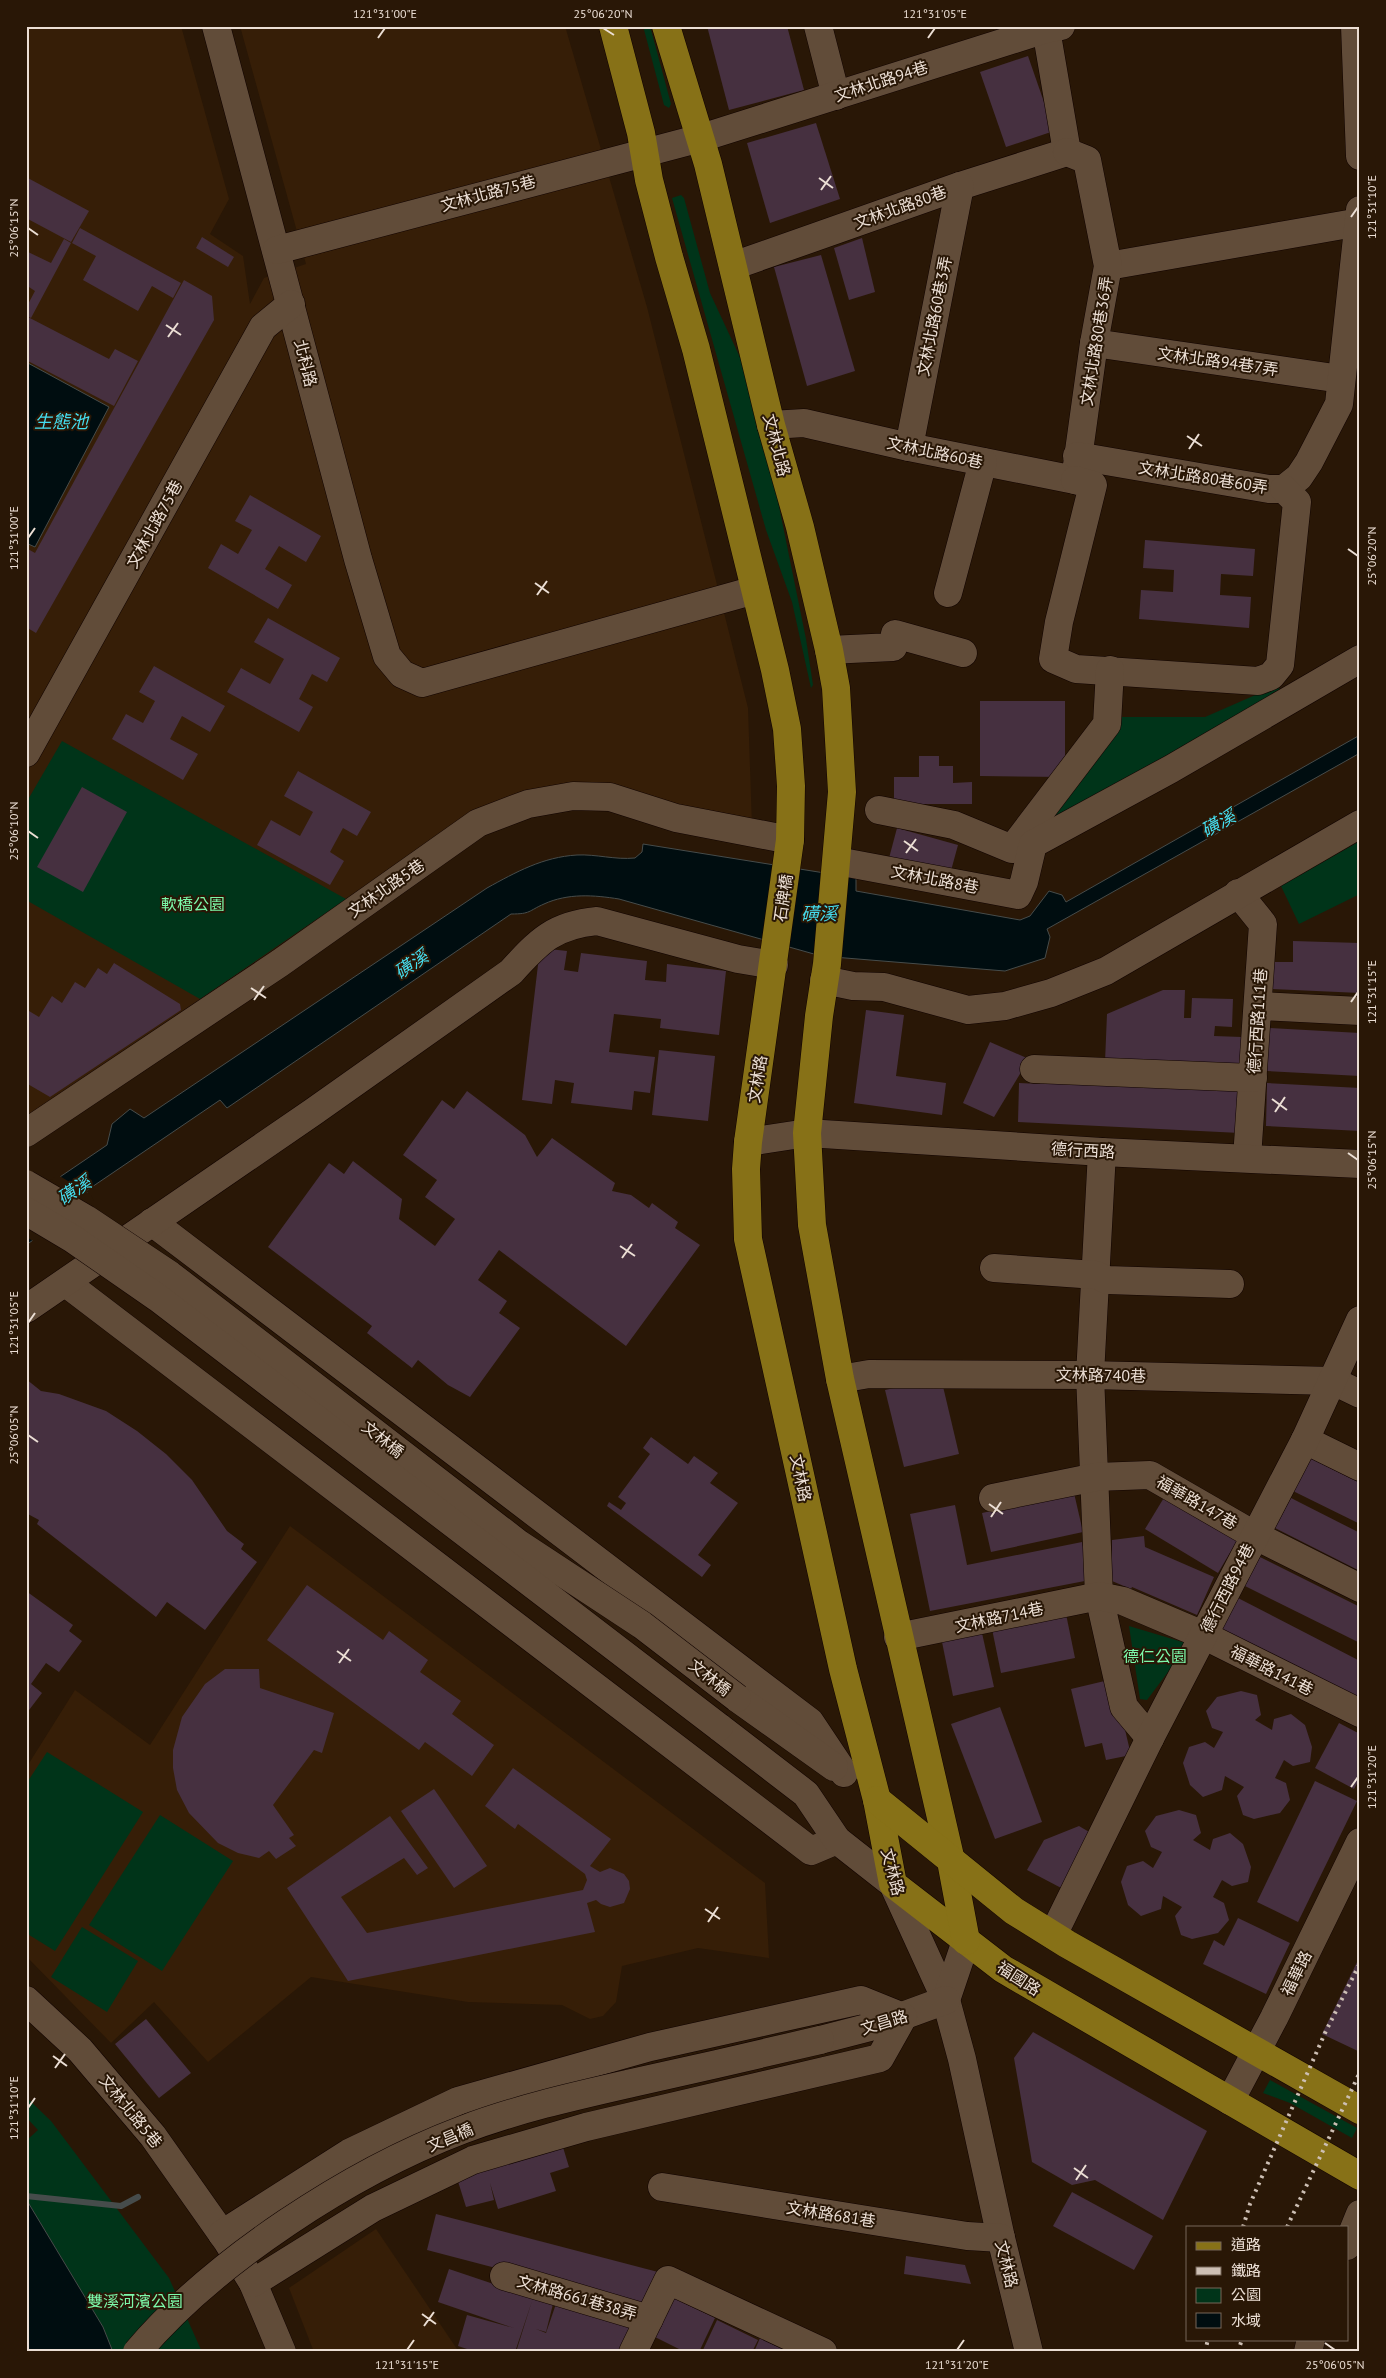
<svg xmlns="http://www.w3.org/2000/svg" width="1386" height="2378" viewBox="0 0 1386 2378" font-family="'PT Sans','Noto Sans TC',sans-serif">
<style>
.built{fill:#361e07}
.green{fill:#003419}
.water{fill:#000d10;stroke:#464c4b}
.pier{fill:#291706}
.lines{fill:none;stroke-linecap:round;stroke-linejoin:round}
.stream{stroke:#464c4b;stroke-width:6}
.building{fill:#463040}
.minor-casing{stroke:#110300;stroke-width:29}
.major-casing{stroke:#110300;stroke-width:29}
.minor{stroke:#614c39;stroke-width:28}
.major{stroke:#877117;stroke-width:28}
.rail{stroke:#cdbfb4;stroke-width:4;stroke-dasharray:2.5 5;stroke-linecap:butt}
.minor-bridge-casing{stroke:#110300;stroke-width:29;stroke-linecap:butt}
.minor-bridge{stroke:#614c39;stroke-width:28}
.ticks{fill:none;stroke:#ebded4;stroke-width:2}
.labels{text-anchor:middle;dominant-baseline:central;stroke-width:4;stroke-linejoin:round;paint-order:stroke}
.street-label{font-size:16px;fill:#ebded4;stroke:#291706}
.park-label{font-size:16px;fill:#7cf9aa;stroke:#291706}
.water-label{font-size:18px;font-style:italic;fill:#45def0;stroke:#291706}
.neatline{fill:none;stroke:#ebded4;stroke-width:2}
.ticks-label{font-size:12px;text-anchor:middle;fill:#ebded4}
</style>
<rect width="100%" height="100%" fill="#291706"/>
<g class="built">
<path d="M26 26H181L229 199 210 234 243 256 250 304 264 278 306 264 240 26H565L647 307 748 708 752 827 614 787 472 811 26 1121Z"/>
<path d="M290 1526 765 1883 769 1958 698 1948 622 1966 616 2002 603 2016 590 2019 562 2005 468 2002 311 1977 208 2062 154 2002 111 2043 26 1956V1768L75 1690 150 1745Z"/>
<path d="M376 2229 459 2352H314L289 2288Z"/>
</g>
<g class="green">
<path d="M643 26H650L671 104 669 108 664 105Z"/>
<path d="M681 195 684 198 710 293 744 366 772 472 806 639 813 685 811 688 792 602 766 530 672 198Z"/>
<path d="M1278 685 1282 695 1033 832 1120 717H1205Z"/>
<path d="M62 741 346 899 200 999 26 900V803Z"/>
<path d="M1360 841V894L1299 924 1281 886Z"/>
<path d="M1129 1626 1189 1644 1147 1700 1140 1699Z"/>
<path d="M47 1752 143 1812 55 1951 26 1933V1784Z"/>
<path d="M160 1815 233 1861 162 1971 89 1925Z"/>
<path d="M82 1927 138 1961 107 2012 51 1977Z"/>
<path d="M1270 2080 1357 2128 1352 2138 1290 2103 1263 2093Z"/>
<path d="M26 2097 51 2121 169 2278 202 2352H113L103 2327 26 2199V2141L38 2130 26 2117Z"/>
</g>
<g class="water">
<path d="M26 362 109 407 35 547 26 543Z"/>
<path d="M1360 735V753L1047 929 1050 937 1045 958 1005 971 821 956 619 899C594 895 568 893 544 904 528 911 531 914 511 914L227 1108 220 1100 86 1191 91 1200 26 1245V1200L107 1145 112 1124 130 1109 144 1118 487 888C516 872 543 857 577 855 596 854 615 860 635 858L642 852 643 844 856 878V891L1020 920 1030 916 1049 891 1062 895 1066 902Z"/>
<path d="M26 2199 103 2327 113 2352H26Z"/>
</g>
<path class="pier" d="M58 1175 91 1195 94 1201 35 1242 26 1237V1197Z"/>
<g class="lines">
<path class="stream" d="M26 2196 121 2206 138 2197"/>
</g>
<g class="building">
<path d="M707 26H787L804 90 729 110Z"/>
<path d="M1028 56 1054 131 1006 147 980 72Z"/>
<path d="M816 123 840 199 770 223 747 143Z"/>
<path d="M26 177 89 211 71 242 26 218Z"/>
<path d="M80 228 181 283 173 298 152 286 138 311 83 280 96 256 72 243Z"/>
<path d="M202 237 234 257 228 267 196 248Z"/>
<path d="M862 238 875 292 849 300 834 248Z"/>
<path d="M64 239 71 243 31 318 26 315V308L35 291 26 285V251L51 263Z"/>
<path d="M821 255 855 371 807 386 774 267Z"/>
<path d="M184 280 212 296 214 320 36 633 26 627V548L35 553Z"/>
<path d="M26 316 109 359 115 349 138 361 114 406 26 360Z"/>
<path d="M250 495 321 536 306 562 279 546 265 569 292 585 278 609 208 568 221 544 238 554 252 530 235 521Z"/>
<path d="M1145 540 1255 549 1253 576 1221 574 1220 595 1251 597 1249 628 1139 619 1141 590 1173 592 1174 570 1143 568Z"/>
<path d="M268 618 340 658 327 682 312 674 299 699 313 707 299 732 227 692 241 668 270 684 284 659 254 642Z"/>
<path d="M154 666 225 706 210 732 182 716 170 739 198 754 183 780 112 739 126 714 143 723 155 701 139 692Z"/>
<path d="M980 701H1065V777L980 776Z"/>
<path d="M919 756H939V766H953V783L972 782V804H894V777H919Z"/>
<path d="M298 771 371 812 357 836 343 828 330 852 344 861 330 885 257 845 271 820 300 836 313 812 284 796Z"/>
<path d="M82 787 127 812 83 892 37 867Z"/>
<path d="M897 828 958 845 949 878 888 862Z"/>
<path d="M1293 941 1360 943V993L1272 989 1273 962H1293Z"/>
<path d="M540 948 567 951 564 970 578 972 581 953 647 961 645 980 666 982 667 964 726 971 719 1035 660 1028 661 1019 614 1014 609 1052 655 1057 650 1093 634 1091 632 1110 571 1103 574 1083 555 1080 552 1104 522 1100Z"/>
<path d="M114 963 180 1004 181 1010 50 1097 26 1083V1015L29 1011 39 1017 52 996 62 1003 75 982 85 988 98 968 107 974Z"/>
<path d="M1163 990H1185L1184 1018H1191L1192 998 1233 999 1232 1027 1215 1026 1214 1036 1242 1037 1240 1069 1105 1062 1107 1014Z"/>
<path d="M866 1010 904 1015 896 1076 946 1083 942 1115 854 1103Z"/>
<path d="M1269 1028 1360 1033V1076L1267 1071Z"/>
<path d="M990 1042 1029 1059 994 1117 963 1103Z"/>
<path d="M659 1050 715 1056 708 1121 652 1115Z"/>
<path d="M1040 1072 1242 1083 1240 1133 1018 1122 1019 1083 1040 1084Z"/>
<path d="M1267 1083 1360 1088V1131L1266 1126Z"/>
<path d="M467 1091 525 1135 537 1157 552 1138 615 1183 612 1191 631 1195 649 1208 652 1203 678 1222 675 1228 700 1245 626 1346 499 1250 478 1280 507 1301 499 1313 520 1328 470 1397 448 1385 418 1360 412 1368 367 1333 372 1326 268 1247 329 1163 344 1174 353 1161 402 1199 399 1219 435 1246 455 1219 425 1197 437 1180 403 1155 442 1100 454 1109Z"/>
<path d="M941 1378 959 1454 904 1467 885 1390Z"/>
<path d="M26 1379 41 1391 59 1394 106 1411 137 1431 166 1454 192 1480 227 1531 244 1544 241 1549 257 1562 205 1630 167 1602 156 1617 37 1524 39 1520 26 1513Z"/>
<path d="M651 1437 688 1464 694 1456 718 1473 710 1483 738 1503 698 1555 711 1565 702 1577 607 1506 609 1502 621 1510 626 1503 618 1497 650 1454 643 1448Z"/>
<path d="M1310 1458 1360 1483V1524L1293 1491Z"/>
<path d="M1074 1493 1083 1532 991 1552 982 1513Z"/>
<path d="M1165 1496 1238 1539 1218 1573 1145 1529Z"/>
<path d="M1291 1498 1360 1533V1571L1275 1528Z"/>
<path d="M955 1505 967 1565 1082 1542 1090 1580 930 1611 910 1514Z"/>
<path d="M1144 1536 1145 1547 1214 1577 1197 1615 1132 1587 1131 1589 1112 1581V1540Z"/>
<path d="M1260 1557 1360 1607V1643L1245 1586Z"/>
<path d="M307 1585 383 1640 389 1631 428 1660 420 1672 461 1701 452 1714 494 1745 472 1776 425 1742 419 1750 267 1640Z"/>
<path d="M26 1591 73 1625 69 1631 82 1641 59 1672 46 1663 31 1684 42 1693 26 1714Z"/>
<path d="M1238 1598 1360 1661V1701L1221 1630Z"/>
<path d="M1066 1614 1075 1658 1001 1673 992 1629Z"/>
<path d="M982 1633 994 1687 953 1696 942 1642Z"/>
<path d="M225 1669H259L260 1688 334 1713 322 1753 314 1750 273 1805 294 1835 289 1838 296 1846 276 1859 269 1851 259 1858 238 1853 218 1843 189 1813 177 1790 173 1768V1750L182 1717 205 1684Z"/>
<path d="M1113 1679 1131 1755 1106 1760 1102 1743 1085 1747 1071 1689Z"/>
<path d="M1241 1691 1257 1695 1261 1715 1255 1720 1272 1730 1274 1719 1291 1714 1305 1725 1312 1747 1310 1762 1293 1766 1284 1760 1275 1778 1286 1783 1290 1800 1280 1813 1254 1819 1243 1815 1237 1796 1244 1787 1225 1776 1222 1790 1203 1797 1190 1785 1183 1763 1189 1747 1205 1742 1214 1748 1223 1732 1212 1728 1206 1711 1217 1697Z"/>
<path d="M1000 1707 1042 1822 995 1839 951 1724Z"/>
<path d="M1339 1723 1360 1734V1778L1354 1789 1315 1768Z"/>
<path d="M513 1768 611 1839 590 1866 600 1872 610 1868 624 1874 629 1881 630 1889 624 1903 610 1907 601 1904 596 1900 587 1903 595 1932 348 1981 287 1888 390 1816 428 1868 417 1875 404 1858 341 1897 367 1933 583 1890 587 1880 585 1874 518 1824 515 1829 485 1806Z"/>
<path d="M1315 1781 1357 1801 1298 1922 1257 1902Z"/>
<path d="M434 1789 487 1866 454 1888 401 1811Z"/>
<path d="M1179 1810 1196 1815 1201 1833 1193 1840 1210 1850 1213 1839 1230 1833 1243 1844 1251 1867 1248 1882 1232 1886 1222 1880 1213 1897 1224 1903 1229 1920 1218 1933 1192 1939 1181 1935 1175 1916 1182 1907 1163 1896 1161 1909 1141 1916 1128 1905 1121 1882 1127 1866 1143 1861 1153 1868 1162 1852 1151 1847 1145 1831 1156 1816Z"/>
<path d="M1079 1826 1096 1836 1065 1890 1027 1870 1044 1840Z"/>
<path d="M1238 1918 1290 1943 1266 1994 1203 1964 1214 1940 1224 1946Z"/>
<path d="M1360 1956V2052L1322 2034Z"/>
<path d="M146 2019 191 2073 159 2098 115 2044Z"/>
<path d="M1033 2032 1207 2131 1163 2220 1095 2180 1072 2185 1032 2162 1014 2058Z"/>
<path d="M562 2144 569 2167 550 2173 556 2191 498 2209 490 2183 494 2200 466 2207 456 2175Z"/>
<path d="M1072 2192 1153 2236 1134 2270 1053 2226Z"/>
<path d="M436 2214 658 2272 649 2308 427 2250Z"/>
<path d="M906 2256 965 2265 971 2284 904 2274Z"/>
<path d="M449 2269 553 2304 546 2332 536 2329 546 2333 558 2298 632 2320 622 2352H516L532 2301 515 2352H476L458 2346 467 2315 514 2328 438 2302Z"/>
<path d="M671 2297 715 2318 699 2352H685L653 2336Z"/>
<path d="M717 2320 758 2340 752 2352H702Z"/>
<path d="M760 2338 788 2352H754Z"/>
</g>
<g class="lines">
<g class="minor-casing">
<g id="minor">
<path d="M216 26 358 559 387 656 402 674 422 683 755 590"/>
<path d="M818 26 836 96"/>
<path d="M1355 26 1360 156"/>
<path d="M1046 29 1067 152"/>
<path d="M277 250 701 138 1046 29 1061 26"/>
<path d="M733 266 960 186 1067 152"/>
<path d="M1108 266 1360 222"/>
<path d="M1094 343 1341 379"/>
<path d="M771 425 804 423 909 447 1075 480 1094 343 1108 266 1087 160 1067 152"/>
<path d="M909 447 960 186"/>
<path d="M1077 456 1269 489H1284L1299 477 1309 462 1339 404 1360 210"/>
<path d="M1075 480 1093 485 1059 622 1053 659 1076 669 1258 681 1271 676 1280 665 1297 502 1284 489"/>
<path d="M948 593 983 462"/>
<path d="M829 650 893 647 895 634 963 653"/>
<path d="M26 753 263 327 291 304"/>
<path d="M879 810 954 825 1012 849 1107 724 1110 670"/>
<path d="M837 861 1018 895 1024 882 1033 844 1171 769 1360 659"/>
<path d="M1238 893 1263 924 1247 1158"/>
<path d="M824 980 853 986 884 987 968 1010 1005 1006 1051 993 1106 971 1360 824"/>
<path d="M1258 1006 1360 1011"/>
<path d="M1034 1069 1253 1078"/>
<path d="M26 1133 280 963 478 823 528 804 573 796 610 797 676 818 790 840"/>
<path d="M748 1142 807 1133 1102 1152 1360 1164"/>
<path d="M1102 1152 1090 1375 1099 1596 1124 1707 1150 1738"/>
<path d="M152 1222 810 1722 844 1773"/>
<path d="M994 1268 1096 1275 1107 1280 1230 1284"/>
<path d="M66 1283 811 1851 837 1840"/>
<path d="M26 1309 313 1112 511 972C539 941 554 925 597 921L738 959 774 965"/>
<path d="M840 1379 869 1374 1090 1375 1333 1381 1360 1394"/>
<path d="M1305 1440 1360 1467"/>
<path d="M993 1498 1096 1477 1150 1475 1254 1535 1360 1588"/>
<path d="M898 1637 1099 1596 1123 1601 1203 1635 1360 1713"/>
<path d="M737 1698 834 1767"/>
<path d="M719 1727 806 1794 837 1840 893 1884 946 2000 962 2059 1001 2238 1029 2352"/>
<path d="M1053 1935 1150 1738 1305 1440 1360 1320"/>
<path d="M26 2000 80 2050 153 2136 227 2241 253 2283 282 2352"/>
<path d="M946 2000 966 1941"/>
<path d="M820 2040 878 2025 946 2000"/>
<path d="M1230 2101 1274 2018 1360 1842"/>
<path d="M662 2187 967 2236 1001 2238"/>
<path d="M222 2234 349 2153 458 2101 650 2047 861 2000 903 2017 880 2058 586 2127 473 2160 373 2208 253 2283"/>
<path d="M1347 2246 1360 2214"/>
<path d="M504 2276 649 2319"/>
<path d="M633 2352 668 2280 823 2352"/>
<path d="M1308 2352 1311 2339"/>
</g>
</g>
<g class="major-casing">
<g id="major">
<path d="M613 26 641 133 649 180 669 257 696 349 775 670 787 729 791 786 790 840 748 1142 746 1169 748 1239 843 1669 877 1800 893 1884 1003 1969 1360 2176"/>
<path d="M666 26 708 164 771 425 800 527 829 650 836 688 842 792 827 964 819 1016 807 1133 812 1225 840 1379 951 1861 966 1941"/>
<path d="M877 1800 1014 1911 1067 1944 1360 2110"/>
</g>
</g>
<use href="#minor" class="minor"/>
<use href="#major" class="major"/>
<g class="rail">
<path d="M1243 2227 1250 2204 1325 2033 1360 1963"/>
<path d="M1287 2227 1360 2072"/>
<path d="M1205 2352 1208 2339"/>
<path d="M1238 2352 1242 2339"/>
</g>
<g class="minor-bridge-casing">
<g id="minor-bridge">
<path d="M26 1184 86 1219 170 1275 519 1544 642 1625 737 1698"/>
<path d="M26 1211 73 1239 158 1298 719 1727"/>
<path d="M137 2352C214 2261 351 2172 462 2130 517 2109 575 2096 632 2083 695 2069 757 2055 820 2040"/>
</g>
</g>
<use href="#minor-bridge" class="minor-bridge"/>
</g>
<path class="ticks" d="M603 28 614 35M378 38 385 28M928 38 935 28M819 178 833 188M821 190 831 176M1351 217 1358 207M28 228 38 235M166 325 181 335M168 337 178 323M1187 436 1202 446M1189 449 1199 434M28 538 35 528M1348 549 1358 556M535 583 549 593M537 595 547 581M28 831 38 838M904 841 918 851M906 853 916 839M251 988 266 998M254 1000 264 986M1351 1002 1358 992M1272 1099 1287 1110M1275 1112 1285 1097M1348 1153 1358 1160M620 1246 635 1256M622 1258 632 1244M28 1323 35 1313M28 1435 38 1442M989 1504 1003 1514M991 1517 1001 1502M337 1651 351 1661M339 1663 349 1649M1351 1787 1358 1777M705 1909 720 1919M708 1922 718 1907M53 2056 67 2066M55 2068 65 2054M28 2108 35 2098M1074 2168 1088 2178M1076 2180 1086 2165M422 2314 436 2324M424 2326 434 2312M1325 2343 1335 2350M407 2350 414 2340M957 2350 964 2340"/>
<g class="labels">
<g class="street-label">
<text transform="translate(881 81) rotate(-18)">文林北路94巷</text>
<text transform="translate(488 193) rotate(-15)">文林北路75巷</text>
<text transform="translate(900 207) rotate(-20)">文林北路80巷</text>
<text transform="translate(934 316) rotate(-79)">文林北路60巷3弄</text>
<text transform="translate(1096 341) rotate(-81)">文林北路80巷36弄</text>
<text transform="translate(1218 361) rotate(8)">文林北路94巷7弄</text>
<text transform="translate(306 363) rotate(76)">北科路</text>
<text transform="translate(777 445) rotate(75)">文林北路</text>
<text transform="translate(935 452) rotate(12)">文林北路60巷</text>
<text transform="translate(1203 477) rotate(9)">文林北路80巷60弄</text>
<text transform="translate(154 524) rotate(-61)">文林北路75巷</text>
<text transform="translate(935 879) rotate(11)">文林北路8巷</text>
<text transform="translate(386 888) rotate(-35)">文林北路5巷</text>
<text transform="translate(783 898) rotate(-82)">石牌橋</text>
<text transform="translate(1257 1021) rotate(-86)">德行西路111巷</text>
<text transform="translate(757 1079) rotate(-81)">文林路</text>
<text transform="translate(1083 1150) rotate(3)">德行西路</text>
<text transform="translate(1101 1375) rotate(1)">文林路740巷</text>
<text transform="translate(383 1439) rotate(38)">文林橋</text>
<text transform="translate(801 1478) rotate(78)">文林路</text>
<text transform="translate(1197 1502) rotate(30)">福華路147巷</text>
<text transform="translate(1227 1588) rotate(-63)">德行西路94巷</text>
<text transform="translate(999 1617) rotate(-12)">文林路714巷</text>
<text transform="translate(1272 1670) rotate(27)">福華路141巷</text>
<text transform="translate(710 1677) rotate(38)">文林橋</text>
<text transform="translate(893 1872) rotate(75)">文林路</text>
<text transform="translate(1296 1973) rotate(-64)">福華路</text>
<text transform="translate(1019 1978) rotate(33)">福國路</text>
<text transform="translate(884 2022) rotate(-17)">文昌路</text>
<text transform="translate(131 2111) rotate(51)">文林北路5巷</text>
<text transform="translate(450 2137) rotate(-23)">文昌橋</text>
<text transform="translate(831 2214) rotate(9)">文林路681巷</text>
<text transform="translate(1007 2264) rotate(76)">文林路</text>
<text transform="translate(577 2297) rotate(16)">文林路661巷38弄</text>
</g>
<g class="park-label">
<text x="193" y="904">軟橋公園</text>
<text x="1155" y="1656">德仁公園</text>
<text x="135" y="2301">雙溪河濱公園</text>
</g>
<g class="water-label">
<text x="61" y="421">生態池</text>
<text transform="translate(1218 823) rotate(-29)">磺溪</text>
<text x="819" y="913">磺溪</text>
<text transform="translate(411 964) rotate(-34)">磺溪</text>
<text transform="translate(74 1190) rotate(-34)">磺溪</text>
</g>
</g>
<rect width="1386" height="2378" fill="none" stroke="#291706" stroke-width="55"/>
<rect x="1186" y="2226" width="162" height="115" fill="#291706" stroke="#776758"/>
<rect x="1196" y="2242" width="25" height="8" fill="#877117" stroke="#776758"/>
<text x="1231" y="2250" font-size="15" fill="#ebded4">道路</text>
<rect x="1196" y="2267" width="25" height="8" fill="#cdbfb4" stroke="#776758"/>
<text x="1231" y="2276" font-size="15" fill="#ebded4">鐵路</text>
<rect x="1196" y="2288" width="25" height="15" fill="#003419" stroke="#776758"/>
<text x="1231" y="2300" font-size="15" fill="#ebded4">公園</text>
<rect x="1196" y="2313" width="25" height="15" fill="#000d10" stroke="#776758"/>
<text x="1231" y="2326" font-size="15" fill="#ebded4">水域</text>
<rect x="28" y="28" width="1330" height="2322" class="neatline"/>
<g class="ticks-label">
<text x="385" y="18">121°31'00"E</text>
<text x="603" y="18">25°06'20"N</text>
<text x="935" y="18">121°31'05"E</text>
<text transform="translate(1372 207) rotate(-90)" y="4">121°31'10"E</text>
<text transform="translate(14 228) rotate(-90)" y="4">25°06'15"N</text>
<text transform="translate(14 538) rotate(-90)" y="4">121°31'00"E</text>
<text transform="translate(1372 556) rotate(-90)" y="4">25°06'20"N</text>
<text transform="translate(14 831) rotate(-90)" y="4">25°06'10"N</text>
<text transform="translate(1372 992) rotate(-90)" y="4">121°31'15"E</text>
<text transform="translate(1372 1160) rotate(-90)" y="4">25°06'15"N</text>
<text transform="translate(14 1323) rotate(-90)" y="4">121°31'05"E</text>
<text transform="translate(14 1435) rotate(-90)" y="4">25°06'05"N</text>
<text transform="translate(1372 1777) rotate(-90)" y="4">121°31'20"E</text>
<text transform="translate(14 2108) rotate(-90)" y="4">121°31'10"E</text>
<text x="407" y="2369">121°31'15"E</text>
<text x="957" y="2369">121°31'20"E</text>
<text x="1335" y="2369">25°06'05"N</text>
</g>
</svg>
